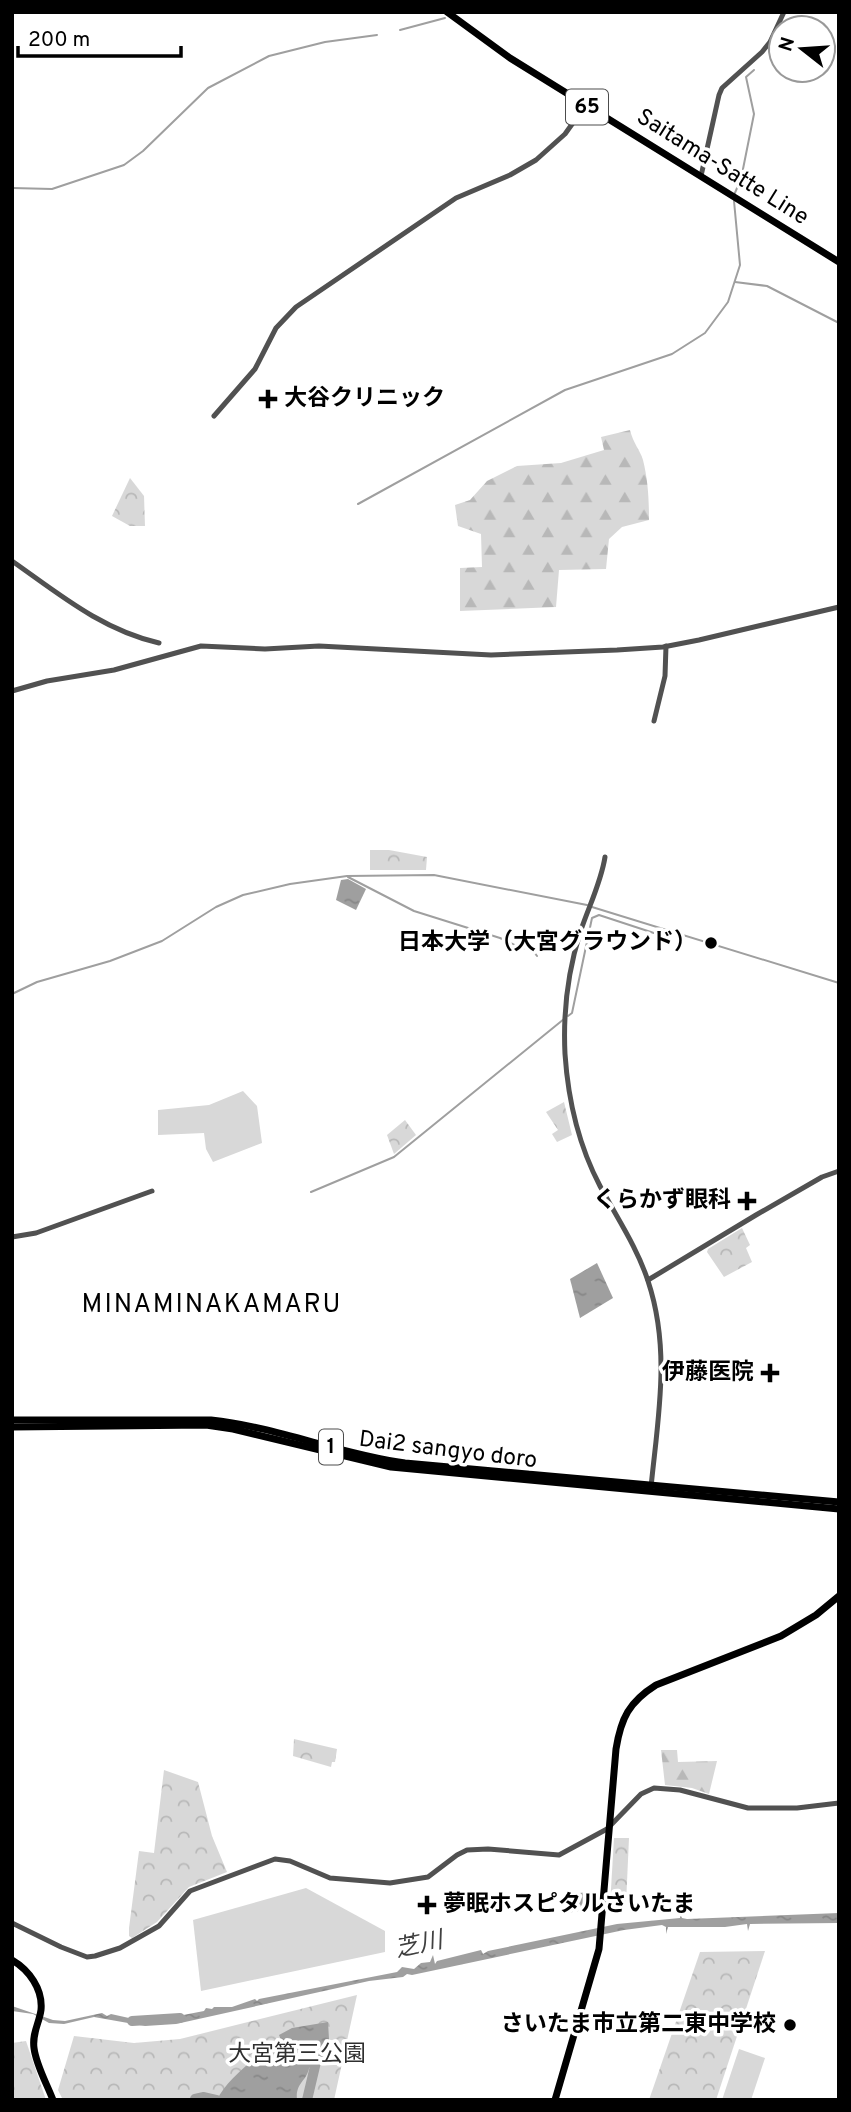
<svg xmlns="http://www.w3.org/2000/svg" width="851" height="2112" viewBox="0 0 851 2112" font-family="Overpass,'Noto Sans JP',sans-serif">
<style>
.grass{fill:#d8d8d8}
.forest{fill:url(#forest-firs)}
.park{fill:url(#park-crowns)}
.water{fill:url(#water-ripples)}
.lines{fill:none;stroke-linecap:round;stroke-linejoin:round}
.stream{stroke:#9f9f9f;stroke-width:2}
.river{stroke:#9f9f9f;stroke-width:10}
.minor{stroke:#515151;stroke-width:5}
.major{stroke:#000;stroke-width:7}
.poi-dot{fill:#000;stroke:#fff;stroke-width:2.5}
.labels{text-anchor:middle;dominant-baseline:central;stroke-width:7;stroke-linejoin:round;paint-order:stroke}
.shield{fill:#fff;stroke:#4c4c4c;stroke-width:2}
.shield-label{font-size:21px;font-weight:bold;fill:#000}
.street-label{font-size:23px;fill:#000;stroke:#fff}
.poi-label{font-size:23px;font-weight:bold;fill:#000;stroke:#fff;text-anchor:end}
.park-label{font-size:23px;fill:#2f2f2f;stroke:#fff}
.water-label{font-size:24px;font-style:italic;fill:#404040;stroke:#fff}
.quarter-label{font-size:26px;letter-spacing:2px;fill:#000;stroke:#fff}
</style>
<defs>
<pattern id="forest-firs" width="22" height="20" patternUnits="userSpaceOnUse" patternTransform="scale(1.75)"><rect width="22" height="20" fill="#d8d8d8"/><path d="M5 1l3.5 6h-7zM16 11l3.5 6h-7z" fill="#b8b8b8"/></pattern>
<pattern id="park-crowns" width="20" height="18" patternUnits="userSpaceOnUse" patternTransform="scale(1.75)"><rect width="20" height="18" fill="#d8d8d8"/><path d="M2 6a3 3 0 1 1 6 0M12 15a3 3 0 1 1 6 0" fill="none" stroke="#b8b8b8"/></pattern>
<pattern id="water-ripples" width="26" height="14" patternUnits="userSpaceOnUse" patternTransform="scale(1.75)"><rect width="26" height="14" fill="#9f9f9f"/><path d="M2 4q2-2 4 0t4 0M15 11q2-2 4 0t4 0" fill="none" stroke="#878787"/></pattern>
</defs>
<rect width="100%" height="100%" fill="#fff"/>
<g class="grass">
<path d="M243 1091 257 1106 262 1143 213 1162 206 1149 204 1133 158 1135V1110L209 1105Z"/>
<path d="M306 1888 385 1931V1952L201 1991 193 1920Z"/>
<path d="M739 2049 765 2058 751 2100H722Z"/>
</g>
<g class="forest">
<path d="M630 430C633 443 640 450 643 460 648 480 649 499 649 520L622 527 609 539 606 569 559 570 556 607 460 611V568L482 567 481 534 458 526 455 505 470 500 487 481 517 466 561 463 604 450 601 437Z"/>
<path d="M661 1750H677L678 1762 717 1761 709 1794 692 1788 665 1785Z"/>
</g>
<g class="park">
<path d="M130 478 144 496 145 526H130L112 516Z"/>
<path d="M370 850H389L427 857 426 870H370Z"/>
<path d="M564 1102 572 1135 557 1142 552 1134 558 1130 546 1112Z"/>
<path d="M405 1120 416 1135 394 1154 387 1135Z"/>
<path d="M742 1228 750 1245 746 1248 752 1262 724 1277 707 1252 708 1249Z"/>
<path d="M294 1739 337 1749 335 1762H332L331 1767 293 1756Z"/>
<path d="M164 1770 198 1782 212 1836 227 1872 189 1887 157 1922 132 1938 129 1936V1928L139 1851 154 1853Z"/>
<path d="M614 1838H629L626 1904 610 1906Z"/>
<path d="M765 1951 716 2100H649L700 1952Z"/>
<path d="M357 1995 334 2100H63L58 2090 74 2036 134 2043 180 2039Z"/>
<path d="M26 2041 46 2100H12V2043Z"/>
</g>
<g class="water">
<path d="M348 879 366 889 356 910 336 900 341 880Z"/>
<path d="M597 1263 613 1298 580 1318 570 1279Z"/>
<path d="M598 1891 596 1908 567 1913 570 1894Z"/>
<path d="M680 1911 682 1918 687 1919 839 1913V1923L750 1924 748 1931 747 1924 725 1927H668L666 1934V1927L662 1925 624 1930 412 1975 407 1974 403 1977 369 1981 176 2024 145 2026 94 2017 64 2024 49 2023 33 2014 12 2011V2006L53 2020 65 2021 102 2013 107 2016 111 2014 147 2022 204 2011 206 2008 212 2009 214 2007H232L255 1999 257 2001 259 1999 397 1972 402 1967 414 1969 421 1963 430 1962 433 1955 435 1964 437 1961 481 1950 483 1954 488 1951 617 1924 680 1918Z"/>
<path d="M328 2022 329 2039 326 2059 309 2068C307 2081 295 2083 297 2100H217C228 2077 260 2054 281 2040L279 2035 292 2028Z"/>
</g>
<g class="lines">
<g class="stream">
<path d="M456 13 457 12"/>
<path d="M400 30 445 18"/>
<path d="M12 188 52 189 124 165 143 151 208 88 269 56 325 42 377 35"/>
<path d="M734 195 741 179 754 114 746 77 754 70"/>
<path d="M735 282 767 286 839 323"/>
<path d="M358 504 565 390 672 354 705 333 728 302 740 265 734 201"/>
<path d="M348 877 414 911 500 938 523 949 529 945 537 956"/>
<path d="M592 907 839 983"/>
<path d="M12 994 37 982 110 961 162 941 216 907 243 895 290 884 347 876 434 875 587 905"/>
<path d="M568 1016 572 1013 592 918 599 915 663 936 667 931"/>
<path d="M311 1192 394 1157 564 1019"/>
</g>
<g class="river">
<path d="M132 2021 180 2018"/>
<path d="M195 2099 204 2097 217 2100"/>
<path d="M307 2100 316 2062"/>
</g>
<g class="minor">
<path d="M701 176 719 95 722 88 762 52 770 42 784 12"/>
<path d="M214 416 255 369 276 328 296 307 456 198 510 175 536 160 565 134 585 106"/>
<path d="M12 561C59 594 102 630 159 643"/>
<path d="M12 691 47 681 114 670 201 646 265 649 319 646 491 655 617 650 663 647 699 640 839 607"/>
<path d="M654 721 665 676 666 646"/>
<path d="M605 857C601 883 588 908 580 933 568 971 563 1013 565 1054 568 1099 579 1146 600 1186 617 1218 637 1247 648 1281 671 1350 658 1417 651 1487"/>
<path d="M12 1237 36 1233 152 1191"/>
<path d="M648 1280 756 1215 822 1177 839 1171"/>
<path d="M12 1923 61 1947 87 1957 95 1956 120 1948 159 1926 190 1891 275 1859 290 1861 330 1878 390 1883 428 1877 457 1855 467 1850 488 1849 559 1855 607 1829 641 1794 654 1788 680 1790 748 1808H797L839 1803"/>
</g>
<g class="major">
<path d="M447 12 510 58 839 262"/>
<path d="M12 1420H211C277 1427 339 1454 405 1463L839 1502"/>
<path d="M12 1427 206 1425 233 1429 391 1467 839 1509"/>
<path d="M12 1960C29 1970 43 1989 41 2010 39 2024 32 2033 34 2048 36 2065 47 2084 53 2100"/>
<path d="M555 2100 599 1949 616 1749C621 1718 629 1702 656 1685L781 1636 816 1615 839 1596"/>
</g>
</g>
<g class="poi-dot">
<path d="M264.5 388.5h7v7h7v7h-7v7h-7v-7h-7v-7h7z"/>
<circle cx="711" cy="943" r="7"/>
<path d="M743.5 1190.5h7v7h7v7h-7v7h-7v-7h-7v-7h7z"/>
<path d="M766.5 1362.5h7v7h7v7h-7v7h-7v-7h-7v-7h7z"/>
<path d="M423.5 1894.5h7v7h7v7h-7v7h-7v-7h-7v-7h7z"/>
<circle cx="790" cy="2025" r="7"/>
</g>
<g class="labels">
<g class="shield">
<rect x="566" y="89.5" width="42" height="35" rx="5"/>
<rect x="319" y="1429.5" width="24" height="35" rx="5"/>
</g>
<g class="shield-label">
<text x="587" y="107">65</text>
<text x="331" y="1447">1</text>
</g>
<g class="street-label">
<text transform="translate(722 168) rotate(32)">Saitama-Satte Line</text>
<text transform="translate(448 1451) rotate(7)">Dai2 sangyo doro</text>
</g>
<g class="poi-label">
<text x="284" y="399" text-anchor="start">大谷クリニック</text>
<text x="697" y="943">日本大学（大宮グラウンド）</text>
<text x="731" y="1201">くらかず眼科</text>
<text x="754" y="1373">伊藤医院</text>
<text x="443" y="1905" text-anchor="start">夢眠ホスピタルさいたま</text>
<text x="776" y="2025">さいたま市立第二東中学校</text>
</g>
<g class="park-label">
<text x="297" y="2055">大宮第三公園</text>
</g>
<g class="water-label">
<text transform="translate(419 1946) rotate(-12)">芝川</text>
</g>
<g class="quarter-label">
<text x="212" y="1305">MINAMINAKAMARU</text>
</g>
</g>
<rect width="851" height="2112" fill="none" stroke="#000000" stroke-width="28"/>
<g transform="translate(802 49) rotate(287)"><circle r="33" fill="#ffffff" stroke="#999999" stroke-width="2"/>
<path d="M0-5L12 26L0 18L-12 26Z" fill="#000000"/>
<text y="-10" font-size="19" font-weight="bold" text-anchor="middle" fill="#000000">N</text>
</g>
<path d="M18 46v10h163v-10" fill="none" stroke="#000000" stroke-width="3.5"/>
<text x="28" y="46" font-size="21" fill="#000000" stroke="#ffffff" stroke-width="5" paint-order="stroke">200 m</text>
</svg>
